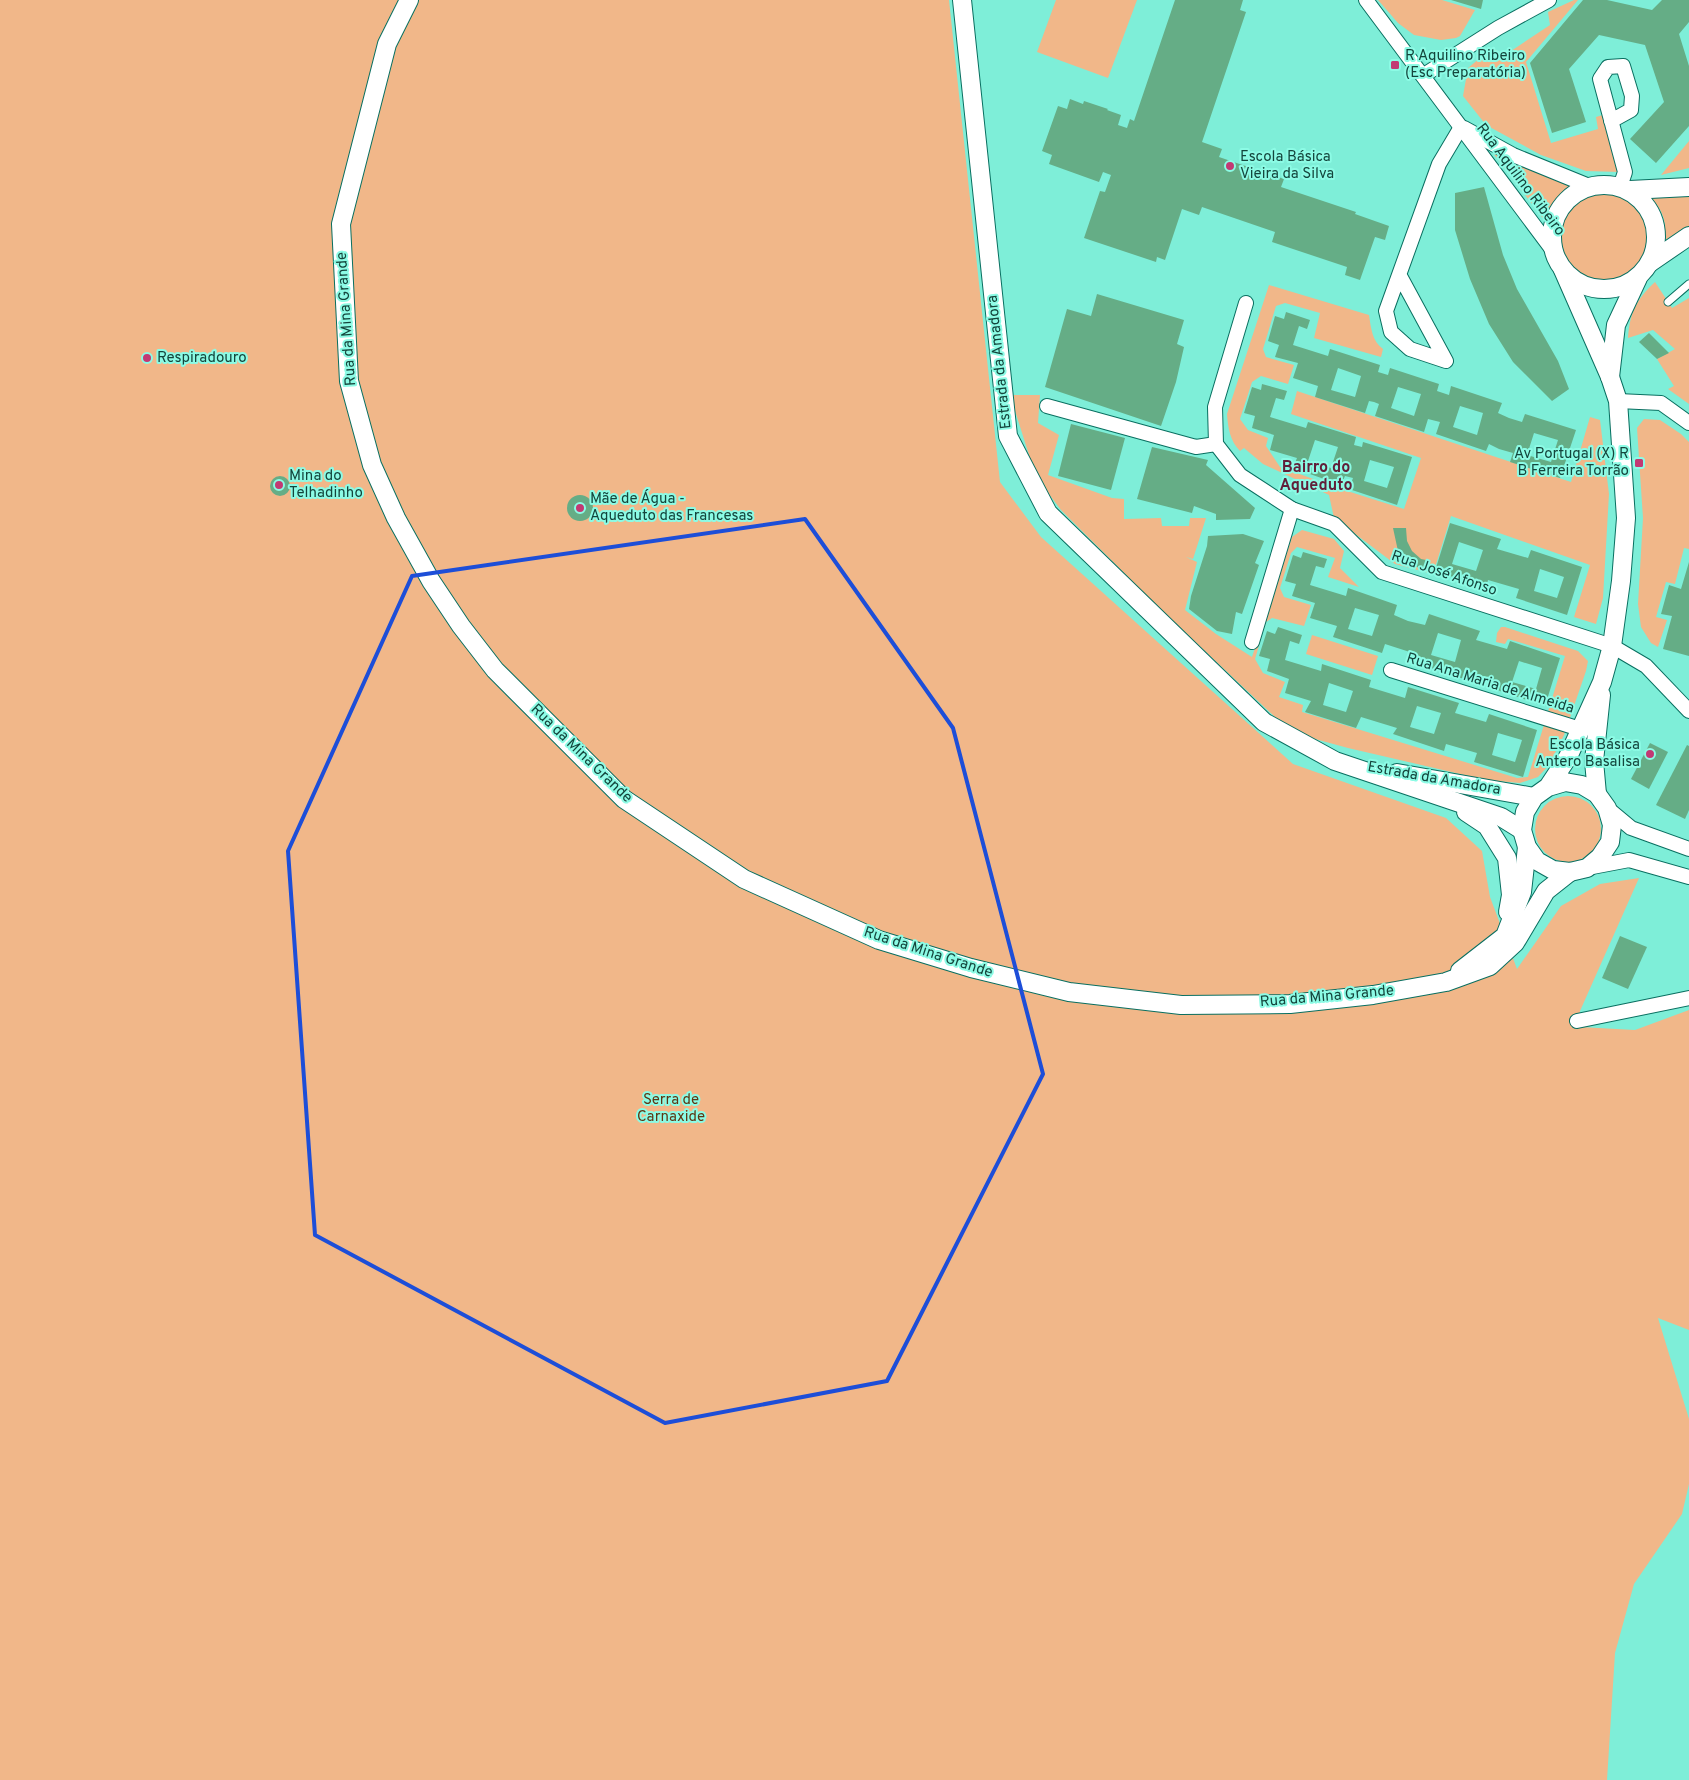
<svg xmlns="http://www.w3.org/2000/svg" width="1689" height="1780" viewBox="0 0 1689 1780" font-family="Overpass,sans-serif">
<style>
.green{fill:#f1b789}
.building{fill:#65ad86;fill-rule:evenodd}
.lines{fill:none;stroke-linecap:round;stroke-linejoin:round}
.service-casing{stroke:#096f60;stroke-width:9}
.minor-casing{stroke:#096f60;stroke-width:16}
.tertiary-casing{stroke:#096f60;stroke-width:20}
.service{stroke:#fff;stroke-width:7}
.minor{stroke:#fff;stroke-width:14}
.tertiary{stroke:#fff;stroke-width:18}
.marked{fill:none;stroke:#1d4ed8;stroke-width:4;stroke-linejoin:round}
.poi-dot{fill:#c23973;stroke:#8cfbe5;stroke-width:2}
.labels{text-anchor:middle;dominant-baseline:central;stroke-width:4;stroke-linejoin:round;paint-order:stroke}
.poi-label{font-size:15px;fill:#14453c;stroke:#8cfbe5;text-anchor:start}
.street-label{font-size:15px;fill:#14453c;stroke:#8cfbe5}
.park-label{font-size:15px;fill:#5e3613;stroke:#8cfbe5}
.neighbourhood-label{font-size:16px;font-weight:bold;fill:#611f39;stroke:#8cfbe5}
</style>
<rect width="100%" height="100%" fill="#7eeed8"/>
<g class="green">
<path d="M0 0H949L1000 482 1041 537 1293 764 1446 818 1482 851 1490 897 1517 969 1561 906 1600 884 1639 878 1580 1011V1027L1635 1030 1689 1010V1330L1658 1318 1689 1419V1484L1682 1514 1634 1584 1615 1653 1607 1780H0Z"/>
<path d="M1056 0H1137L1108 78 1037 52Z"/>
<path d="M1378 0H1442L1475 10 1460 36 1456 38 1441 40 1414 35 1398 23Z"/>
<path d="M1574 0H1578L1526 62 1551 143 1598 129 1596 117 1606 114 1620 172 1586 171 1541 155 1486 125 1463 96 1468 68 1492 48 1505 55 1550 25 1548 12Z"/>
<path d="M1689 141V168L1661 175Z"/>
<path d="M1490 149 1572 186C1557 196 1550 204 1545 221Z"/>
<circle cx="1603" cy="236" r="45"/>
<path d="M1689 193V226L1665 240C1666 221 1664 212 1651 198Z"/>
<path d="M1655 282 1672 308 1689 298V404L1668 389 1674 386 1657 359 1675 349 1653 330 1628 338C1630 312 1636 300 1655 282Z"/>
<path d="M1269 285 1369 315C1371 328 1372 341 1383 349L1381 357 1314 338 1320 313 1285 303 1276 306 1263 349 1266 357 1294 365 1288 384 1261 376 1252 382 1240 419 1248 430 1268 438 1266 446 1280 467 1344 490 1404 509 1421 458 1291 414 1297 391 1571 482 1590 417 1600 420 1609 494 1603 598 1596 624 1574 617 1590 565 1451 516 1433 574 1395 564 1334 518 1329 495 1263 464 1244 448 1240 451C1230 441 1228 428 1227 414Z"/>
<path d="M1010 395H1040L1038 423 1059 435 1048 475 1112 498 1124 499V519L1161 518 1162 526H1189L1190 518H1206L1193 559 1186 557 1197 562 1185 610 1216 634 1252 657 1292 537 1302 530 1334 539 1344 551 1340 568 1359 587 1328 577 1335 558 1297 547 1291 553 1280 588 1284 597 1311 605 1304 626 1272 618 1266 622 1255 659 1263 673 1285 682 1279 697 1303 705 1302 712 1517 778 1528 777 1565 656 1508 639 1505 644 1496 642 1497 633 1501 627H1505L1578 651 1588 661 1586 671 1564 735 1549 765 1538 777 1520 783 1486 780 1348 748 1315 739 1298 731 1275 717 1157 606 1061 510 1036 477Z"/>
<path d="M1644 419 1660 420 1681 434 1689 442V549L1684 548 1675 584 1666 582 1656 617 1667 620 1658 647 1651 643 1641 627 1638 604 1643 518 1637 428Z"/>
<path d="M1312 635 1378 656 1372 675 1306 654Z"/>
<circle cx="1568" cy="829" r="33"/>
</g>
<g class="building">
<path d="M1175 0H1243L1240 10 1246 12 1202 142 1222 149 1219 157 1284 179 1281 187 1356 212 1355 214 1389 226 1385 240 1375 237 1360 280 1345 275 1347 267 1272 242 1275 232 1202 207 1199 215 1182 209 1165 260 1157 257 1156 262 1084 238 1100 191 1105 192 1111 175 1103 172 1099 182 1049 164 1052 155 1042 151 1058 106 1067 109 1070 99 1083 104 1084 101 1108 109 1107 110 1121 115 1118 125 1127 128 1130 119 1134 121Z"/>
<path d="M1451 0H1483L1481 9Z"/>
<path d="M1583 0H1607L1652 10 1662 0H1689V22L1679 34 1689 66V126L1656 163 1630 139 1664 102 1645 45 1599 35 1569 69 1586 122 1552 133 1530 63Z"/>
<path d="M1484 187 1503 255 1517 289 1558 361 1569 389 1552 401 1513 362 1489 324 1470 279 1455 230V193Z"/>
<path d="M1097 294 1184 320 1177 344 1184 347 1176 382 1161 426 1045 387 1067 309 1091 316Z"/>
<path d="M1286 312 1310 320 1307 329 1299 326 1293 345 1328 356 1330 349 1380 365 1378 372 1388 375 1390 368 1439 384 1437 391 1449 395 1451 386 1502 403 1498 413 1509 418 1522 422 1525 414 1576 430 1560 478 1510 462 1513 453 1499 449 1489 444 1486 451 1436 434 1440 422 1428 419 1424 432 1375 416 1379 404 1374 402 1369 401 1365 413 1315 397 1318 386 1293 378 1298 363 1275 357 1279 345 1268 341 1275 316 1284 319ZM1338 368 1361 376 1355 397 1331 390ZM1398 387 1421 394 1414 416 1391 408ZM1460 406 1483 413 1477 435 1453 427ZM1534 433 1558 440 1551 462 1527 455Z"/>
<path d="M1649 333 1669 353 1657 359 1639 342Z"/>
<circle cx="147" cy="358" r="5"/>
<path d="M1262 384 1287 391 1284 400 1276 398 1270 417 1306 428 1308 422 1356 437 1354 445 1362 447 1363 442 1412 457 1397 505 1349 489 1353 478 1345 476 1341 485 1293 468 1297 458 1270 450 1274 435 1252 428 1255 416 1244 413 1252 387 1261 390ZM1315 440 1338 447 1331 468 1308 461ZM1370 460 1394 467 1387 488 1364 481Z"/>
<path d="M1071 424 1125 438 1111 490 1058 476Z"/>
<path d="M1152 447 1208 460 1206 465 1255 508 1250 519 1216 520V514L1194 506 1192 513 1137 499Z"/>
<circle cx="280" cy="486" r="10"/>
<circle cx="580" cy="508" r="13"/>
<path d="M1450 523 1501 539 1497 549 1528 558 1531 550 1582 567 1567 615 1516 598 1519 589 1488 580 1486 588 1435 571ZM1459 542 1483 550 1476 571 1452 564ZM1540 569 1564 577 1557 598 1534 591Z"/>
<path d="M1393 528H1406L1407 541 1412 551 1421 559 1426 560 1423 569 1414 566 1404 559 1398 551Z"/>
<path d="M1243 534 1264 541 1255 563 1259 565 1242 614 1236 612 1232 634 1217 631 1189 609 1191 596 1207 546 1208 536Z"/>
<path d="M1303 552 1327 559 1324 568 1316 566 1310 585 1346 596 1348 588 1397 605 1394 615 1408 621 1425 625 1429 614 1480 631 1476 640 1507 649 1510 641 1560 658 1545 706 1494 689 1497 681 1466 671 1464 679 1413 662 1416 654 1385 644 1382 653 1333 637 1337 626 1310 618 1315 603 1292 596 1296 584 1285 581 1293 555 1301 558ZM1355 608 1379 615 1372 636 1348 629ZM1438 633 1461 640 1455 662 1431 655ZM1519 661 1542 668 1536 689 1512 682Z"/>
<path d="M1689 562V656L1663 649 1672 616 1661 614 1669 585 1681 589Z"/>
<path d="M1278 627 1302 635 1299 644 1290 641 1285 660 1321 671 1322 664 1371 680 1369 687 1405 698 1408 687 1459 703 1455 713 1486 722 1489 714 1537 730 1523 777 1474 762 1477 753 1446 744 1444 751 1393 734 1397 728 1361 717 1356 728 1305 712 1311 701 1285 693 1289 679 1267 671 1270 659 1259 656 1267 631 1275 634ZM1329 683 1353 691 1346 712 1323 705ZM1417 706 1441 713 1434 734 1410 727ZM1498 733 1522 740 1515 762 1492 755Z"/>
<path d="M1650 743 1668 752 1649 789 1631 779Z"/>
<path d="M1687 745 1689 746V810L1685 819 1656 805Z"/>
<path d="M1620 936 1647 947 1628 989 1602 978Z"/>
</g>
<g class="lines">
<g class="service-casing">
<path id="service" d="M1668 302 1689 284"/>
</g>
<g class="minor-casing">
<g id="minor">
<path d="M1366 0 1554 252"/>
<path d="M1424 75 1498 28 1549 0"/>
<path d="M1611 121 1631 110 1632 96 1623 66 1608 67 1600 79 1625 172 1620 187"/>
<path d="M1464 128 1513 155 1589 186"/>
<path d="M1400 276 1446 361 1410 349 1391 332 1386 311 1439 164 1461 127"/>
<path d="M1246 303 1215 407 1216 444 1240 475 1292 509 1334 524 1382 572 1612 646 1646 666 1689 711"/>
<path d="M1618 401 1661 403 1689 423"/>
<path d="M1047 406 1196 447 1216 444"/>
<path d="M1252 642 1292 509"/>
<path d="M1391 670 1580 729"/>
<path d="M1607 808 1631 828 1689 849"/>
<path d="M1587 868 1629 860 1689 877"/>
<path d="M1577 1021 1689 998"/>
</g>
</g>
<g class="tertiary-casing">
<g id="tertiary">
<path d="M409 0 387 44 341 224 349 381 372 465 396 518 431 581 461 626 495 670 624 799 744 879 879 940 971 968 1069 992 1181 1005 1290 1004 1373 995 1446 982 1490 966 1515 943 1546 891 1570 872"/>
<path d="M962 0 1008 436 1048 513 1264 722 1335 761 1501 817 1522 830"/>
<circle cx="1604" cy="237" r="52"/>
<path d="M1630 190 1689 187"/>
<path d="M1651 262 1689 236"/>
<path d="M1610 377 1616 325 1638 278"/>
<path d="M1397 773 1534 797"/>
<path d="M1548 787 1565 782 1582 785 1597 794 1607 808 1612 825 1610 842 1600 857 1587 868 1570 872 1553 870 1537 861 1527 847 1522 830 1525 812 1534 797 1548 787 1568 757 1602 682 1612 646 1621 581 1626 518 1618 401 1610 377 1563 270"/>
<path d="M1597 794 1594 761 1601 695"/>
<path d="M1466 812 1487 826 1507 858 1511 895 1508 912"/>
<path d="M1460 971 1505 936 1522 892 1527 847"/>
</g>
</g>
<use href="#service" class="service"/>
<use href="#minor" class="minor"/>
<use href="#tertiary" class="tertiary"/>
</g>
<path class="marked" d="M805 519 953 728 1043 1074 887 1381 665 1423 315 1235 288 851 412 576Z"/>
<g class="poi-dot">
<rect x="1390" y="60" width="10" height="10" rx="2.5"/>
<circle cx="1230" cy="166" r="5"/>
<circle cx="147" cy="358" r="5"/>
<rect x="1634" y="458" width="10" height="10" rx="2.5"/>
<circle cx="279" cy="485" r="5"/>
<circle cx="580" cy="508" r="5"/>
<circle cx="1650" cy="754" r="5"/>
</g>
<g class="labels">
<g class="poi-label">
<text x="1405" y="56">R Aquilino Ribeiro<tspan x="1405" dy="17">(Esc Preparatória)</tspan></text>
<text x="1240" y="157">Escola Básica<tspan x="1240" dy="17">Vieira da Silva</tspan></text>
<text x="157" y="358">Respiradouro</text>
<text x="1629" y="454" text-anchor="end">Av Portugal (X) R<tspan x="1629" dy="17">B Ferreira Torrão</tspan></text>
<text x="289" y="476">Mina do<tspan x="289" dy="17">Telhadinho</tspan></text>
<text x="590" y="499">Mãe de Água -<tspan x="590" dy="17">Aqueduto das Francesas</tspan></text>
<text x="1640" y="745" text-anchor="end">Escola Básica<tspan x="1640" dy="17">Antero Basalisa</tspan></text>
</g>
<g class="street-label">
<text transform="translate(1520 180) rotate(53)">Rua Aquilino Ribeiro</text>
<text transform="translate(347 319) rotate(-94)">Rua da Mina Grande</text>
<text transform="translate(1000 362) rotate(-96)">Estrada da Amadora</text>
<text transform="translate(1444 574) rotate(19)">Rua José Afonso</text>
<text transform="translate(1490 684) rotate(17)">Rua Ana Maria de Almeida</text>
<text transform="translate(581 754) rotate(44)">Rua da Mina Grande</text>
<text transform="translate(1434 779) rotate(10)">Estrada da Amadora</text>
<text transform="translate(928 953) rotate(18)">Rua da Mina Grande</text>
<text transform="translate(1327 997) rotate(-5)">Rua da Mina Grande</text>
</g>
<g class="park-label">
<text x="671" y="1100">Serra de<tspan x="671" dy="17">Carnaxide</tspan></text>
</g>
<g class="neighbourhood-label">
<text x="1316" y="468">Bairro do<tspan x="1316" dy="18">Aqueduto</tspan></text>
</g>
</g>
</svg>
